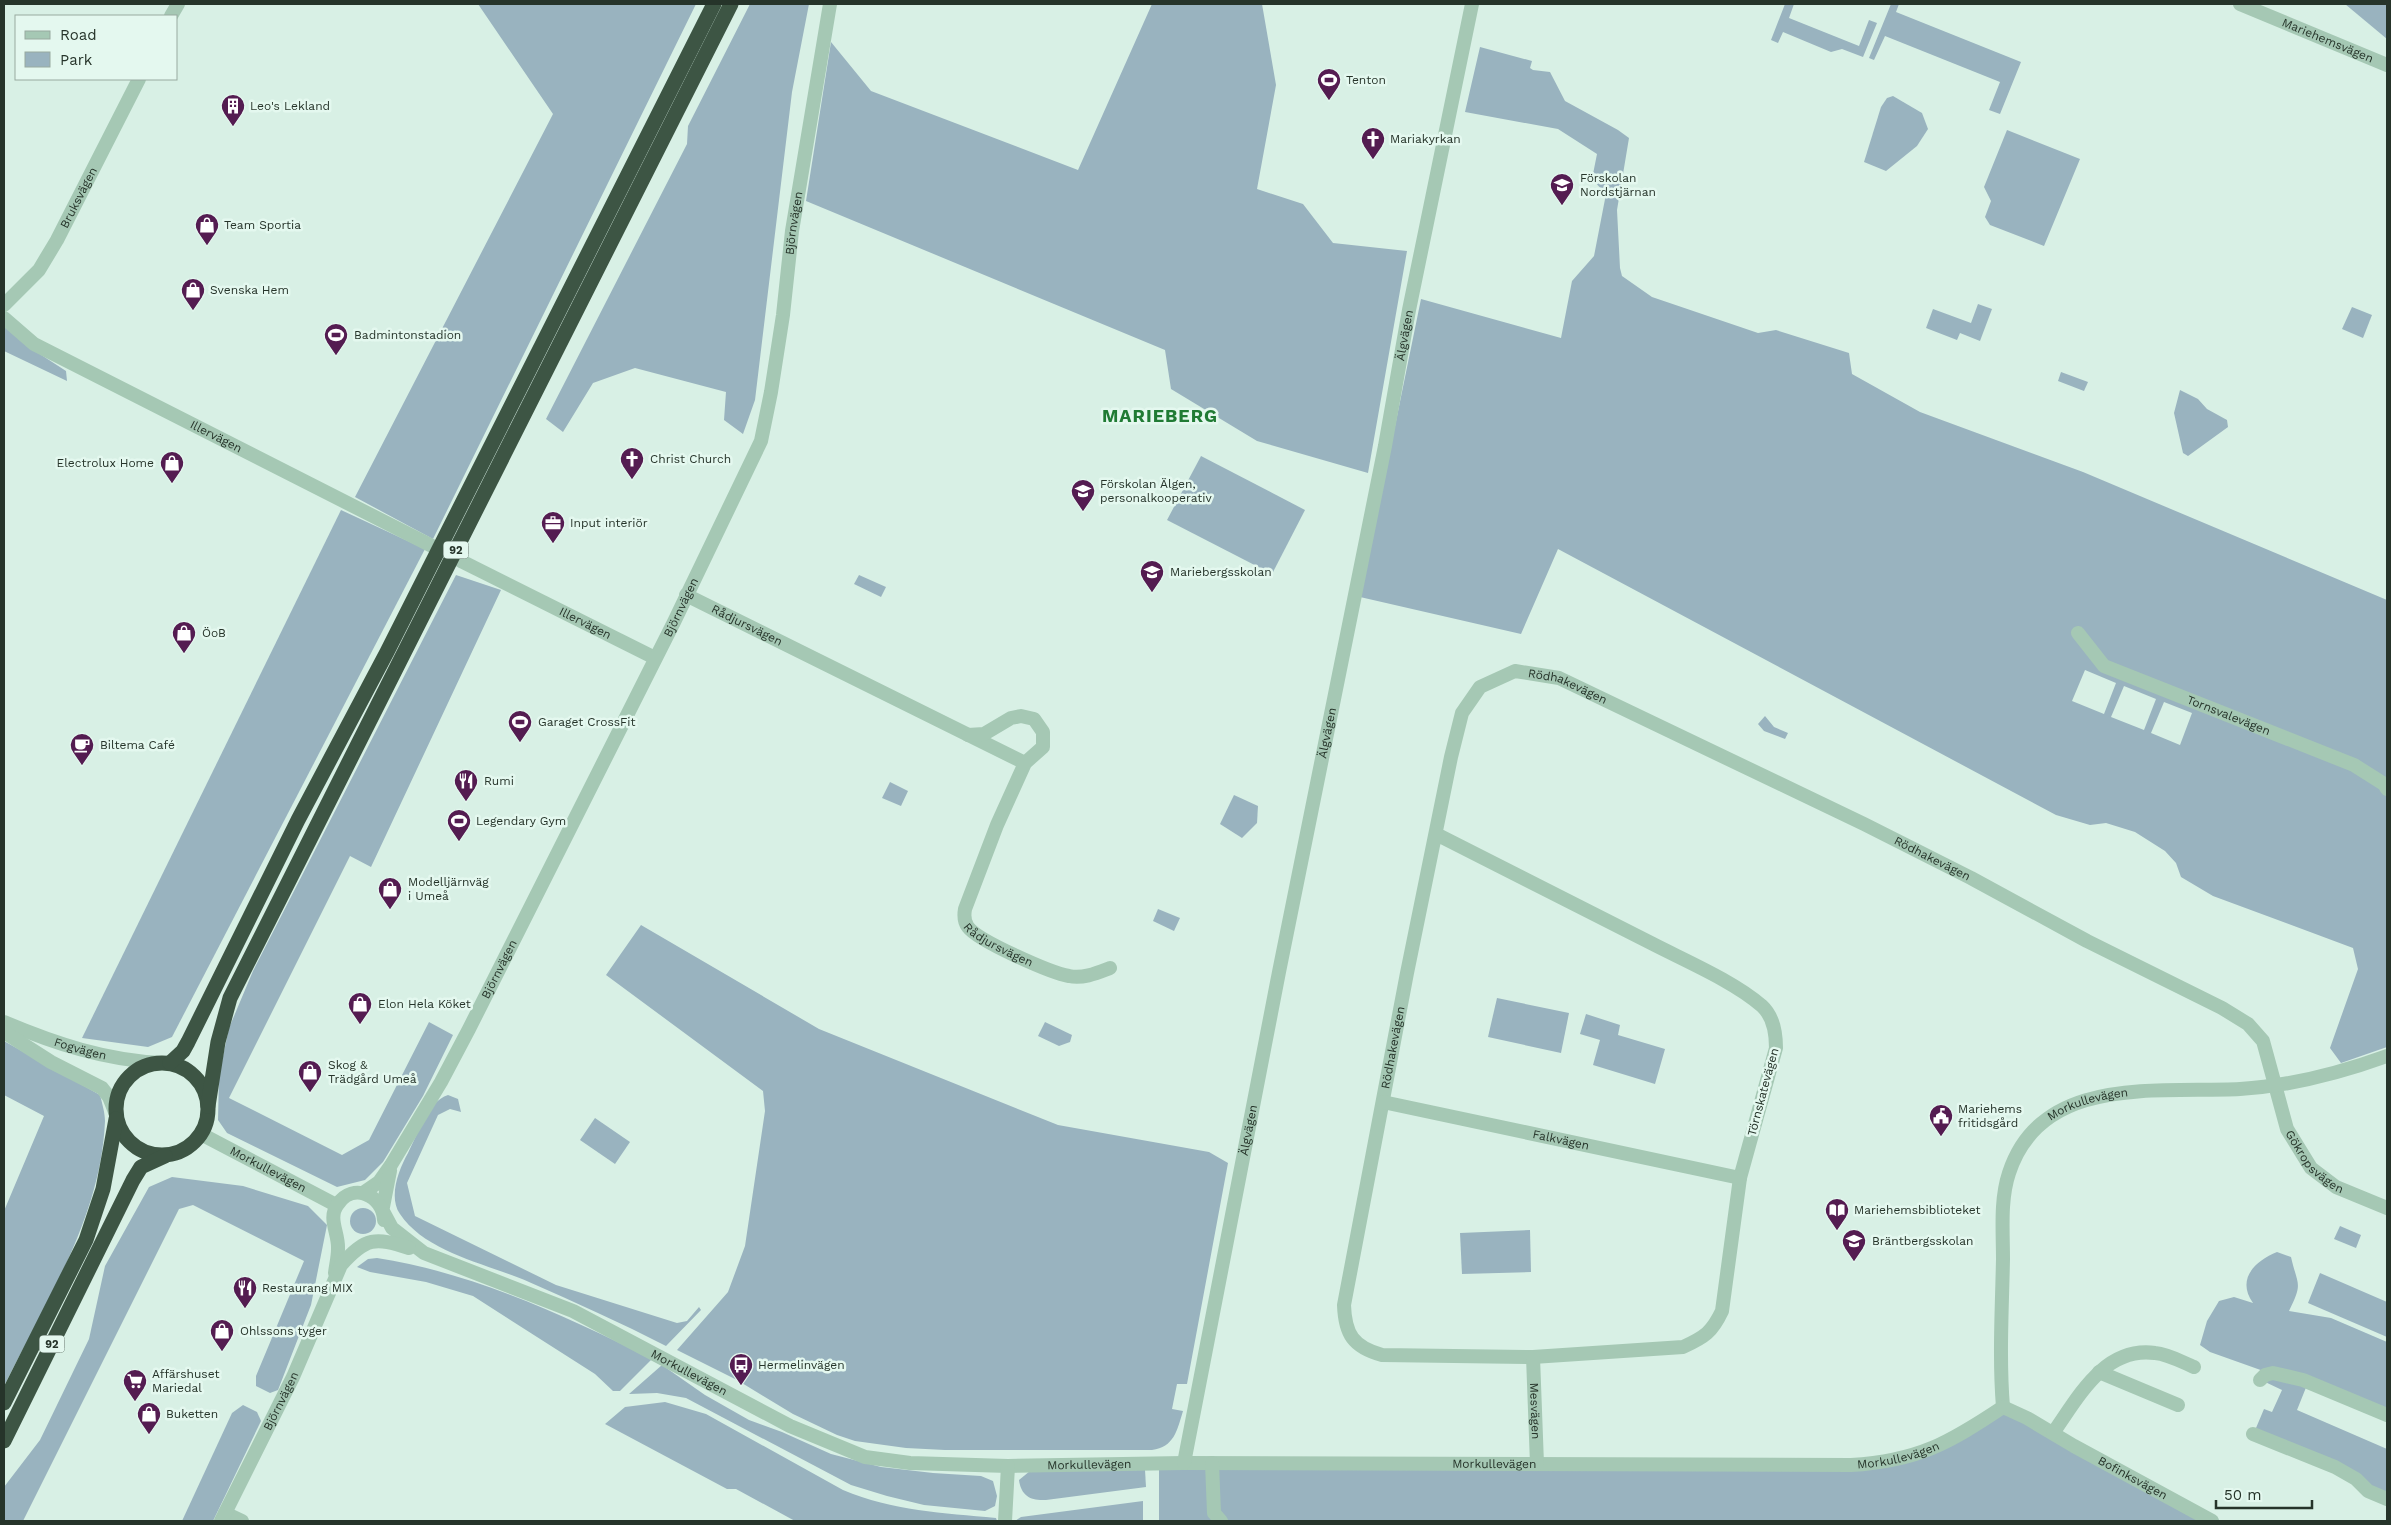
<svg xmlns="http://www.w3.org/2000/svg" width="2391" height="1525" viewBox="0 0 2391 1525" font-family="'Work Sans',sans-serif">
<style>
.green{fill:#99b3bf;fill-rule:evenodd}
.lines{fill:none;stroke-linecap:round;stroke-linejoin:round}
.minor{stroke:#a5c8b4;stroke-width:14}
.highway{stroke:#3d5544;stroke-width:15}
.labels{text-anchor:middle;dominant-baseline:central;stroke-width:5;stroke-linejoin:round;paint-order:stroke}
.shield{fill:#e4f8ef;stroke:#5f6f65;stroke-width:1}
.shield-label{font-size:11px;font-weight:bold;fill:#26342a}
.street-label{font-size:12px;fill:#26342a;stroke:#e4f8ef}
.poi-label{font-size:12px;fill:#26342a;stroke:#e4f8ef;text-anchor:start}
.district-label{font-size:18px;font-weight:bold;letter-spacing:1px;fill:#207b34;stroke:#e4f8ef}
</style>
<rect width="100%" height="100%" fill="#d8f0e5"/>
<g class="green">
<path d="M478 4H696L433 539 355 497 553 114Z"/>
<path d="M750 4H809L792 92 755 400 743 434 724 420 726 392 635 368 593 383 563 432 546 419 687 144 688 126Z"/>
<path d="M1152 4H1262L1276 85 1257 189 1303 204 1333 243 1407 251 1368 473 1257 441 1171 389 1165 350 806 201 831 42 871 91 1078 170Z"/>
<path d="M1785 4H1794L1789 18 1859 46 1869 20 1877 23 1863 57 1842 49 1831 52 1783 32 1778 43 1771 40Z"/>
<path d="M1891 4H1899L1896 12 2021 62 2000 114 1989 110 2000 82 1885 36 1874 60 1869 58Z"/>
<path d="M2345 4H2387V39Z"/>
<path d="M1480 47 1532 61 1530 68 1533 70 1550 72 1565 101 1618 130 1629 138 1617 210 1620 268 1622 276 1652 297 1758 333 1776 330 1849 353 1852 374 1920 412 2083 472 2387 600V1047L2341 1063 2330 1048 2358 969 2353 948 2213 896 2181 877 2176 863 2165 851 2135 832 2106 823 2090 825 2056 815 1558 549 1521 634 1360 597 1421 299 1561 338 1572 281 1594 256 1606 194 1592 179 1597 154 1558 129 1465 112ZM2085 670 2116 683 2104 714 2072 701ZM2124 686 2156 699 2144 730 2111 717ZM2164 702 2192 713 2180 745 2151 733Z"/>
<path d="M1893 96 1922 113 1928 129 1917 146 1886 171 1864 162 1881 107 1887 98Z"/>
<path d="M2007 130 2080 159 2044 246 1990 225 1985 217 1991 201 1984 187Z"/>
<path d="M1978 304 1992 309 1980 341 1960 333 1957 340 1926 328 1933 309 1971 323Z"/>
<path d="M2352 307 2372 315 2363 338 2342 329Z"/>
<path d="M4 322 29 347 66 371 67 381 4 351Z"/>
<path d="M2061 372 2088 382 2084 391 2058 381Z"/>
<path d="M2180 390 2198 399 2207 409 2227 420 2228 427 2188 456 2183 453 2174 413Z"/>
<path d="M1201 456 1305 510 1272 574 1167 520Z"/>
<path d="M341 510 425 549 172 1037 148 1047 82 1038Z"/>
<path d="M456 575 501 590 371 867 350 856 229 1098 342 1155 369 1140 429 1022 453 1035 423 1096 383 1162 365 1180 337 1187 227 1133 218 1120 219 1075 229 1028 253 971Z"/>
<path d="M859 575 886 587 881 597 854 584Z"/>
<path d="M1765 716 1774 727 1788 733 1785 739 1764 731 1758 724Z"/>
<path d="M890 782 908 791 901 806 882 798Z"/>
<path d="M1234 795 1258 806 1257 823 1242 838 1220 824Z"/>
<path d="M1158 909 1180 918 1174 931 1153 921Z"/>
<path d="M641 925 819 1029 1058 1125 1209 1152 1228 1163 1187 1384H1177L1172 1409 1183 1411C1177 1431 1174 1447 1152 1450H945L906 1448 855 1441 837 1435 793 1414 737 1380 677 1350 728 1292 745 1246 765 1111 763 1091 606 975Z"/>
<path d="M1497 998 1569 1013 1561 1053 1488 1037Z"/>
<path d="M1586 1014 1620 1025 1618 1035 1665 1049 1655 1084 1593 1065 1600 1040 1580 1034Z"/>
<path d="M1045 1022 1072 1035 1070 1042 1059 1046 1038 1036Z"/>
<path d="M4 1041 100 1095C102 1103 105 1113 105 1121 101 1217 46 1302 4 1386V1211L44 1116 4 1095Z"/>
<path d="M448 1095 458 1099 461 1112 450 1109 438 1115 407 1183 415 1216 556 1285 677 1323 687 1321 699 1307 701 1310 666 1346C621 1323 575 1302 529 1282 488 1264 426 1253 400 1214 388 1197 399 1169 408 1153 418 1134 427 1102 448 1095Z"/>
<path d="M595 1118 630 1142 615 1164 580 1140Z"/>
<path d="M172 1177 243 1186 308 1206 327 1225 311 1305 278 1390 270 1393 256 1386V1376L304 1261 193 1205 179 1209 23 1521H4V1487L40 1440 89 1339 105 1266 149 1187Z"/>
<circle cx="363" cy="1221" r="13"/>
<path d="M2340 1226 2361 1235 2356 1248 2334 1239Z"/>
<path d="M1530 1230 1531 1272 1462 1274 1460 1233Z"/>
<path d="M2277 1252 2291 1257C2298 1287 2303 1282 2289 1311L2331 1318 2387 1342V1415L2210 1352 2200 1345 2207 1321 2219 1301 2234 1297 2253 1303C2236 1279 2255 1261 2277 1252Z"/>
<path d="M377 1258C471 1272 568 1317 652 1359L620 1391H613L595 1374 473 1296 426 1282 370 1272 357 1267 368 1259Z"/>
<path d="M2320 1273 2387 1302V1337L2308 1303Z"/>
<path d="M662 1365 705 1395 749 1420 782 1432 831 1454 881 1467 933 1473 981 1476 993 1481 997 1496 995 1506 985 1511 924 1505 887 1496 851 1485 686 1398 657 1393 629 1394Z"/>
<path d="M2269 1376 2307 1385 2297 1410 2387 1449V1496L2257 1430 2256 1428 2264 1409 2272 1412 2282 1390 2263 1381Z"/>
<path d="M665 1402 706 1414 843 1490C893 1511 943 1513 996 1518L997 1521H795L736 1489H727L605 1424 625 1407Z"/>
<path d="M243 1405 257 1412 261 1421 213 1521H182L232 1413Z"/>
<path d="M2003 1407 2212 1521H1159V1463L1738 1464 1913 1456Z"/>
<path d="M1145 1470 1146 1487 1046 1500C1031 1501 1021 1496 1019 1480L1030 1471Z"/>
<path d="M1143 1501V1521H1015L1021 1517Z"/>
</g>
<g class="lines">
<g class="minor">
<path id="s1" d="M2240 4 2387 65"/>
<path d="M171 16 178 4"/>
<path id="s2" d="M4 305 39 270 57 240 139 79"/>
<path id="s3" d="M4 318 34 344 434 547"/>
<path id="s4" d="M461 561 655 658"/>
<path id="s5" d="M686 595 1025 763"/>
<path id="s6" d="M2078 633 2104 666 2354 765 2384 784 2387 789"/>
<path id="s7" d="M968 735 984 734 1011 718 1021 716 1034 719 1043 732V747L1025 763 997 825 965 909C964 915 964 922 968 927 978 941 1051 973 1069 976 1083 979 1097 973 1110 968"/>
<path id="s8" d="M1436 834C1508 871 1581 907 1653 944 1686 961 1735 982 1762 1006 1774 1017 1776 1033 1776 1048L1740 1178 1722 1311C1712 1332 1705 1337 1683 1347L1533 1357 1382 1355C1353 1347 1345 1334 1344 1305L1407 973 1451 757 1462 713 1480 687 1515 671 1559 678 1864 824 1971 878 2087 941 2222 1008 2248 1024 2263 1041 2287 1129 2311 1168 2336 1187 2387 1208"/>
<path id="s9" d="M4 1022C56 1044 105 1060 162 1063"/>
<path d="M4 1032 51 1062 102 1088 109 1097 115 1112"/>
<path id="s10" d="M1383 1102 1740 1178"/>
<path id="s11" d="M201 1134 336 1205"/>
<path id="s12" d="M363 1193 379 1182 391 1165 441 1082 469 1029 674 622 761 441 771 392 783 315 792 231 830 4"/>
<path d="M383 1207 390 1171"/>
<path id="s13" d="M384 1213 392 1228 424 1253 573 1311 790 1426 865 1457 910 1463 1008 1466 1184 1463 1851 1465C1918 1461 1949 1443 2003 1407"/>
<path d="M335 1273C336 1265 338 1257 338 1249 339 1233 327 1218 338 1204 353 1182 383 1195 384 1220"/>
<path id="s14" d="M1533 1357 1537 1464"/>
<path d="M2099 1372 2178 1405"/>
<path d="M2260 1380 2265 1375 2273 1373 2303 1380 2387 1415"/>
<path id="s15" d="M2003 1407C1999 1358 2002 1309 2003 1259 2003 1231 2000 1200 2009 1173 2041 1074 2159 1093 2240 1089 2290 1086 2340 1073 2387 1056"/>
<path id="s16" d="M2003 1407 2027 1418 2074 1446 2212 1521"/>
<path d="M2053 1433C2078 1398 2104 1346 2155 1353 2168 1354 2182 1362 2194 1367"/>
<path d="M2253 1434 2335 1467 2356 1479 2368 1491 2387 1499"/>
<path id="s17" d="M1184 1463 1279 972 1385 446 1409 310 1472 4"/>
<path d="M1212 1463 1214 1513 1221 1521"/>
<path d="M225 1513 242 1521"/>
<path id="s18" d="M221 1521 293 1377 341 1265C366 1237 375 1237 409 1248"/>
<path d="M1005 1521 1008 1466"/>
</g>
<g class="highway">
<circle cx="162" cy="1109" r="46"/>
<path d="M170 1063 183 1051 188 1042 298 820 387 652 714 4"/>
<path d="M208 1106 218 1042 230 998 731 4"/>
<path d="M4 1403 86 1240 103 1189 116 1119"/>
<path d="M4 1441 133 1180 141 1167 165 1156"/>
</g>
</g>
<defs>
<g id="stadium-pin" transform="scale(1.25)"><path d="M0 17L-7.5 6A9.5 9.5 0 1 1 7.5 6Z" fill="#541c51" stroke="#e4f8ef"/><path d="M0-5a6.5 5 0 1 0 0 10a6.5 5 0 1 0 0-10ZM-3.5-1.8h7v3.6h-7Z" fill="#fff"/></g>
<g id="building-pin" transform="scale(1.25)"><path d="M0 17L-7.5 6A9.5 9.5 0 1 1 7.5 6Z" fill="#541c51" stroke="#e4f8ef"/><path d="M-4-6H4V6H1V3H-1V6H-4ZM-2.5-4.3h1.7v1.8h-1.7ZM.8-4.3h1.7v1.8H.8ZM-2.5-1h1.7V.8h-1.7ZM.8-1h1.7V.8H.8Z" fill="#fff"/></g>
<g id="church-pin" transform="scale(1.25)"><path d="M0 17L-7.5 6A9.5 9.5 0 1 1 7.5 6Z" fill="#541c51" stroke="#e4f8ef"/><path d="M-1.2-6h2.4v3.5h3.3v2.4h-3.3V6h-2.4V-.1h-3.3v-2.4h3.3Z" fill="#fff"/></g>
<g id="school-pin" transform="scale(1.25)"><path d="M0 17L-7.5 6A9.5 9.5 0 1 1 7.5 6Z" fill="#541c51" stroke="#e4f8ef"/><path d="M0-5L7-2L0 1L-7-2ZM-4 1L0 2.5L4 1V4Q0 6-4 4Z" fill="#fff"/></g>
<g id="shop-pin" transform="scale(1.25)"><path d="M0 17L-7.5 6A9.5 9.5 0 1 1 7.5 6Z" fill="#541c51" stroke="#e4f8ef"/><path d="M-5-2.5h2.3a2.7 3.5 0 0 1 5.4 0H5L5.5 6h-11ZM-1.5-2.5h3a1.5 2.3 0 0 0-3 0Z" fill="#fff"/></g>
<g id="office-pin" transform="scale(1.25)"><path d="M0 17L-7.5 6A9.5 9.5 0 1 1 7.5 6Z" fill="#541c51" stroke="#e4f8ef"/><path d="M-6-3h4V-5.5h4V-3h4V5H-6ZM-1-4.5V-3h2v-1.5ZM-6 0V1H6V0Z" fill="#fff"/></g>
<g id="cafe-pin" transform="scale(1.25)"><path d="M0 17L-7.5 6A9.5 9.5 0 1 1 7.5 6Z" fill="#541c51" stroke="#e4f8ef"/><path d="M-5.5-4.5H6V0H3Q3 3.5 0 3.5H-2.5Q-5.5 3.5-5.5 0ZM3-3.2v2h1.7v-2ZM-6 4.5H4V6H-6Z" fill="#fff"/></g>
<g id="restaurant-pin" transform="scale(1.25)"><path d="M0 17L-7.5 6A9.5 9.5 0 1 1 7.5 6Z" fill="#541c51" stroke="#e4f8ef"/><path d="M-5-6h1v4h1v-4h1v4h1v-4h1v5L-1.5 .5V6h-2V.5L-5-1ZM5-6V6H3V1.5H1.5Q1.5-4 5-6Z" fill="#fff"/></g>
<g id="civic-pin" transform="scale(1.25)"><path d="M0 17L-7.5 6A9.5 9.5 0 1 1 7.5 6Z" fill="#541c51" stroke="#e4f8ef"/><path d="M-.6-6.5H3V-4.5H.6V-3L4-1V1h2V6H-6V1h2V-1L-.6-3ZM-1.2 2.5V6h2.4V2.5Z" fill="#fff"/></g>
<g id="library-pin" transform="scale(1.25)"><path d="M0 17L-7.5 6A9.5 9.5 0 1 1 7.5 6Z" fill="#541c51" stroke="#e4f8ef"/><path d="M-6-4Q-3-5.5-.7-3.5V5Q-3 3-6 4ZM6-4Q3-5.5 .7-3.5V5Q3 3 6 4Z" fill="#fff"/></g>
<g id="bus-pin" transform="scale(1.25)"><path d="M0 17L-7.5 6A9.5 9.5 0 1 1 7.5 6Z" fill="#541c51" stroke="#e4f8ef"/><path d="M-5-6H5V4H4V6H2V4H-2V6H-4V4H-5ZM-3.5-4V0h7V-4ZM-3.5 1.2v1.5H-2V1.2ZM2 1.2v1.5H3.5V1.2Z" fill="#fff"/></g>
<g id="supermarket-pin" transform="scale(1.25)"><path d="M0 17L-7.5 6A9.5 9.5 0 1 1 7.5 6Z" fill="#541c51" stroke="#e4f8ef"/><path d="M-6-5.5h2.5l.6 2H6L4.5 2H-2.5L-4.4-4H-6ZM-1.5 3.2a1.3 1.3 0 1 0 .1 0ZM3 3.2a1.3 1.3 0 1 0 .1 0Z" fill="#fff"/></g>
</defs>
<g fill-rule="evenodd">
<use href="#stadium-pin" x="1329" y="80"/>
<use href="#building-pin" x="233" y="106"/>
<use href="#church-pin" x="1373" y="139"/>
<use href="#school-pin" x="1562" y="185"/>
<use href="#shop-pin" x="207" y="225"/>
<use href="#shop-pin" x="193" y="290"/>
<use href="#stadium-pin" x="336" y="335"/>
<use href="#church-pin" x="632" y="459"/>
<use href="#shop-pin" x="172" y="463"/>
<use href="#school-pin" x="1083" y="491"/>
<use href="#office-pin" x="553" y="523"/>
<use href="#school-pin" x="1152" y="572"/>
<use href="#shop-pin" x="184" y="633"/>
<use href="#stadium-pin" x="520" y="722"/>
<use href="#cafe-pin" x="82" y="745"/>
<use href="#restaurant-pin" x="466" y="781"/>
<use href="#stadium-pin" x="459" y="821"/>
<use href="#shop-pin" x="390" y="889"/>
<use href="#shop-pin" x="360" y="1004"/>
<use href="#shop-pin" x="310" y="1072"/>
<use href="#civic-pin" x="1941" y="1116"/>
<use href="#library-pin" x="1837" y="1210"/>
<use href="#school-pin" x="1854" y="1241"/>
<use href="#restaurant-pin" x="245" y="1288"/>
<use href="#shop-pin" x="222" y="1331"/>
<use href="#bus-pin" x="741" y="1365"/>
<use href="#supermarket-pin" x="135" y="1381"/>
<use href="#shop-pin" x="149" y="1414"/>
</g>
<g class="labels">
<g class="shield">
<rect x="443.5" y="541.5" width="25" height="17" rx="4"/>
<rect x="39.5" y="1335.5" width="25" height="17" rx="4"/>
</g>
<g class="shield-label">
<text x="456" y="550">92</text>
<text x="52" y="1344">92</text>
</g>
<g class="street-label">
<text stroke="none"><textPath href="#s1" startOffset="95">Mariehemsvägen</textPath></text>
<text stroke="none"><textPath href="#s2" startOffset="132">Bruksvägen</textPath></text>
<text stroke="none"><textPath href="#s12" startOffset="1074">Björnvägen</textPath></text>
<text stroke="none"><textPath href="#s17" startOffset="1149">Älgvägen</textPath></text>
<text stroke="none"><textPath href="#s3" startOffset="244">Illervägen</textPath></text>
<text stroke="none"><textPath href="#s12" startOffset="669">Björnvägen</textPath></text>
<text stroke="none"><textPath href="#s4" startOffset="139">Illervägen</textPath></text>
<text stroke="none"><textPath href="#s5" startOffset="68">Rådjursvägen</textPath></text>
<text stroke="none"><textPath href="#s8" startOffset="1838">Rödhakevägen</textPath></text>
<text stroke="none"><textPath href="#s6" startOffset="176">Tornsvalevägen</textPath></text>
<text stroke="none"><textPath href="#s17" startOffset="744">Älgvägen</textPath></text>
<text stroke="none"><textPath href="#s8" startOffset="2242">Rödhakevägen</textPath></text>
<text stroke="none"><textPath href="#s7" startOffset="338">Rådjursvägen</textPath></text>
<text stroke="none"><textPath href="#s12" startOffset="264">Björnvägen</textPath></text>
<text stroke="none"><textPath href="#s8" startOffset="1371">Rödhakevägen</textPath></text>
<text stroke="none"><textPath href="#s9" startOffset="81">Fogvägen</textPath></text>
<text transform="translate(1763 1092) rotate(-75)">Törnskatevägen</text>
<text stroke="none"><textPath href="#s15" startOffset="346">Morkullevägen</textPath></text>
<text stroke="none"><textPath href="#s17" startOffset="339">Älgvägen</textPath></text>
<text stroke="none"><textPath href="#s10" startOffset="182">Falkvägen</textPath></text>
<text stroke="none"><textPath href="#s8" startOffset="2756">Gökropsvägen</textPath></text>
<text stroke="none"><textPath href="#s11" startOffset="76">Morkullevägen</textPath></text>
<text stroke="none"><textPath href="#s13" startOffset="349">Morkullevägen</textPath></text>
<text stroke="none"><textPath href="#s18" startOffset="134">Björnvägen</textPath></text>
<text stroke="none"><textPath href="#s14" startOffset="54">Mesvägen</textPath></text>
<text stroke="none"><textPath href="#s13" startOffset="1579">Morkullevägen</textPath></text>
<text stroke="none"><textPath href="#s13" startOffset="769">Morkullevägen</textPath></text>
<text stroke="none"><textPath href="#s13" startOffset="1174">Morkullevägen</textPath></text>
<text stroke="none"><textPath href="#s16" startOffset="148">Bofinksvägen</textPath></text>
</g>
<g class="poi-label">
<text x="1346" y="80">Tenton</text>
<text x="250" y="106">Leo's Lekland</text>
<text x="1390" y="139">Mariakyrkan</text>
<text x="1580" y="178">Förskolan<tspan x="1580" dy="14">Nordstjärnan</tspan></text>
<text x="224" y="225">Team Sportia</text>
<text x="210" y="290">Svenska Hem</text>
<text x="354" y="335">Badmintonstadion</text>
<text x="650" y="459">Christ Church</text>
<text x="154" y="463" text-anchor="end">Electrolux Home</text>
<text x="1100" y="484">Förskolan Älgen,<tspan x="1100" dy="14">personalkooperativ</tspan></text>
<text x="570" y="523">Input interiör</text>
<text x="1170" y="572">Mariebergsskolan</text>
<text x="202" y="633">ÖoB</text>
<text x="538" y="722">Garaget CrossFit</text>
<text x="100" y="745">Biltema Café</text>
<text x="484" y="781">Rumi</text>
<text x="476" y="821">Legendary Gym</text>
<text x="408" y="882">Modelljärnväg<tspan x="408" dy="14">i Umeå</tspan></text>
<text x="378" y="1004">Elon Hela Köket</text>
<text x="328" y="1065">Skog &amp;<tspan x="328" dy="14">Trädgård Umeå</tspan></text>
<text x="1958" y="1109">Mariehems<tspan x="1958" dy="14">fritidsgård</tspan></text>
<text x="1854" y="1210">Mariehemsbiblioteket</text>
<text x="1872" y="1241">Bräntbergsskolan</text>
<text x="262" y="1288">Restaurang MIX</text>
<text x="240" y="1331">Ohlssons tyger</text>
<text x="758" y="1365">Hermelinvägen</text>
<text x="152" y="1374">Affärshuset<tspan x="152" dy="14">Mariedal</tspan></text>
<text x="166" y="1414">Buketten</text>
</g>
<g class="district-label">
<text x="1160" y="415">MARIEBERG</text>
</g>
</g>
<rect width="2391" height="1525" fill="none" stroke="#26342a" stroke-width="10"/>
<rect x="15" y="15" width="162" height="65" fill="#e4f8ef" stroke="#98aaa0"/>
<rect x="25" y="31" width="25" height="8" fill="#a5c8b4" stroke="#98aaa0"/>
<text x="60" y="40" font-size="15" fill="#26342a">Road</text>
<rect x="25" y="52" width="25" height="15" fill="#99b3bf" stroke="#98aaa0"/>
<text x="60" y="65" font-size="15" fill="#26342a">Park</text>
<path d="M2216 1500v8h96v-8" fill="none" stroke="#26342a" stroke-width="2.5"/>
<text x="2224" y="1500" font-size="15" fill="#26342a" stroke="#e4f8ef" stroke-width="4" paint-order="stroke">50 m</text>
</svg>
